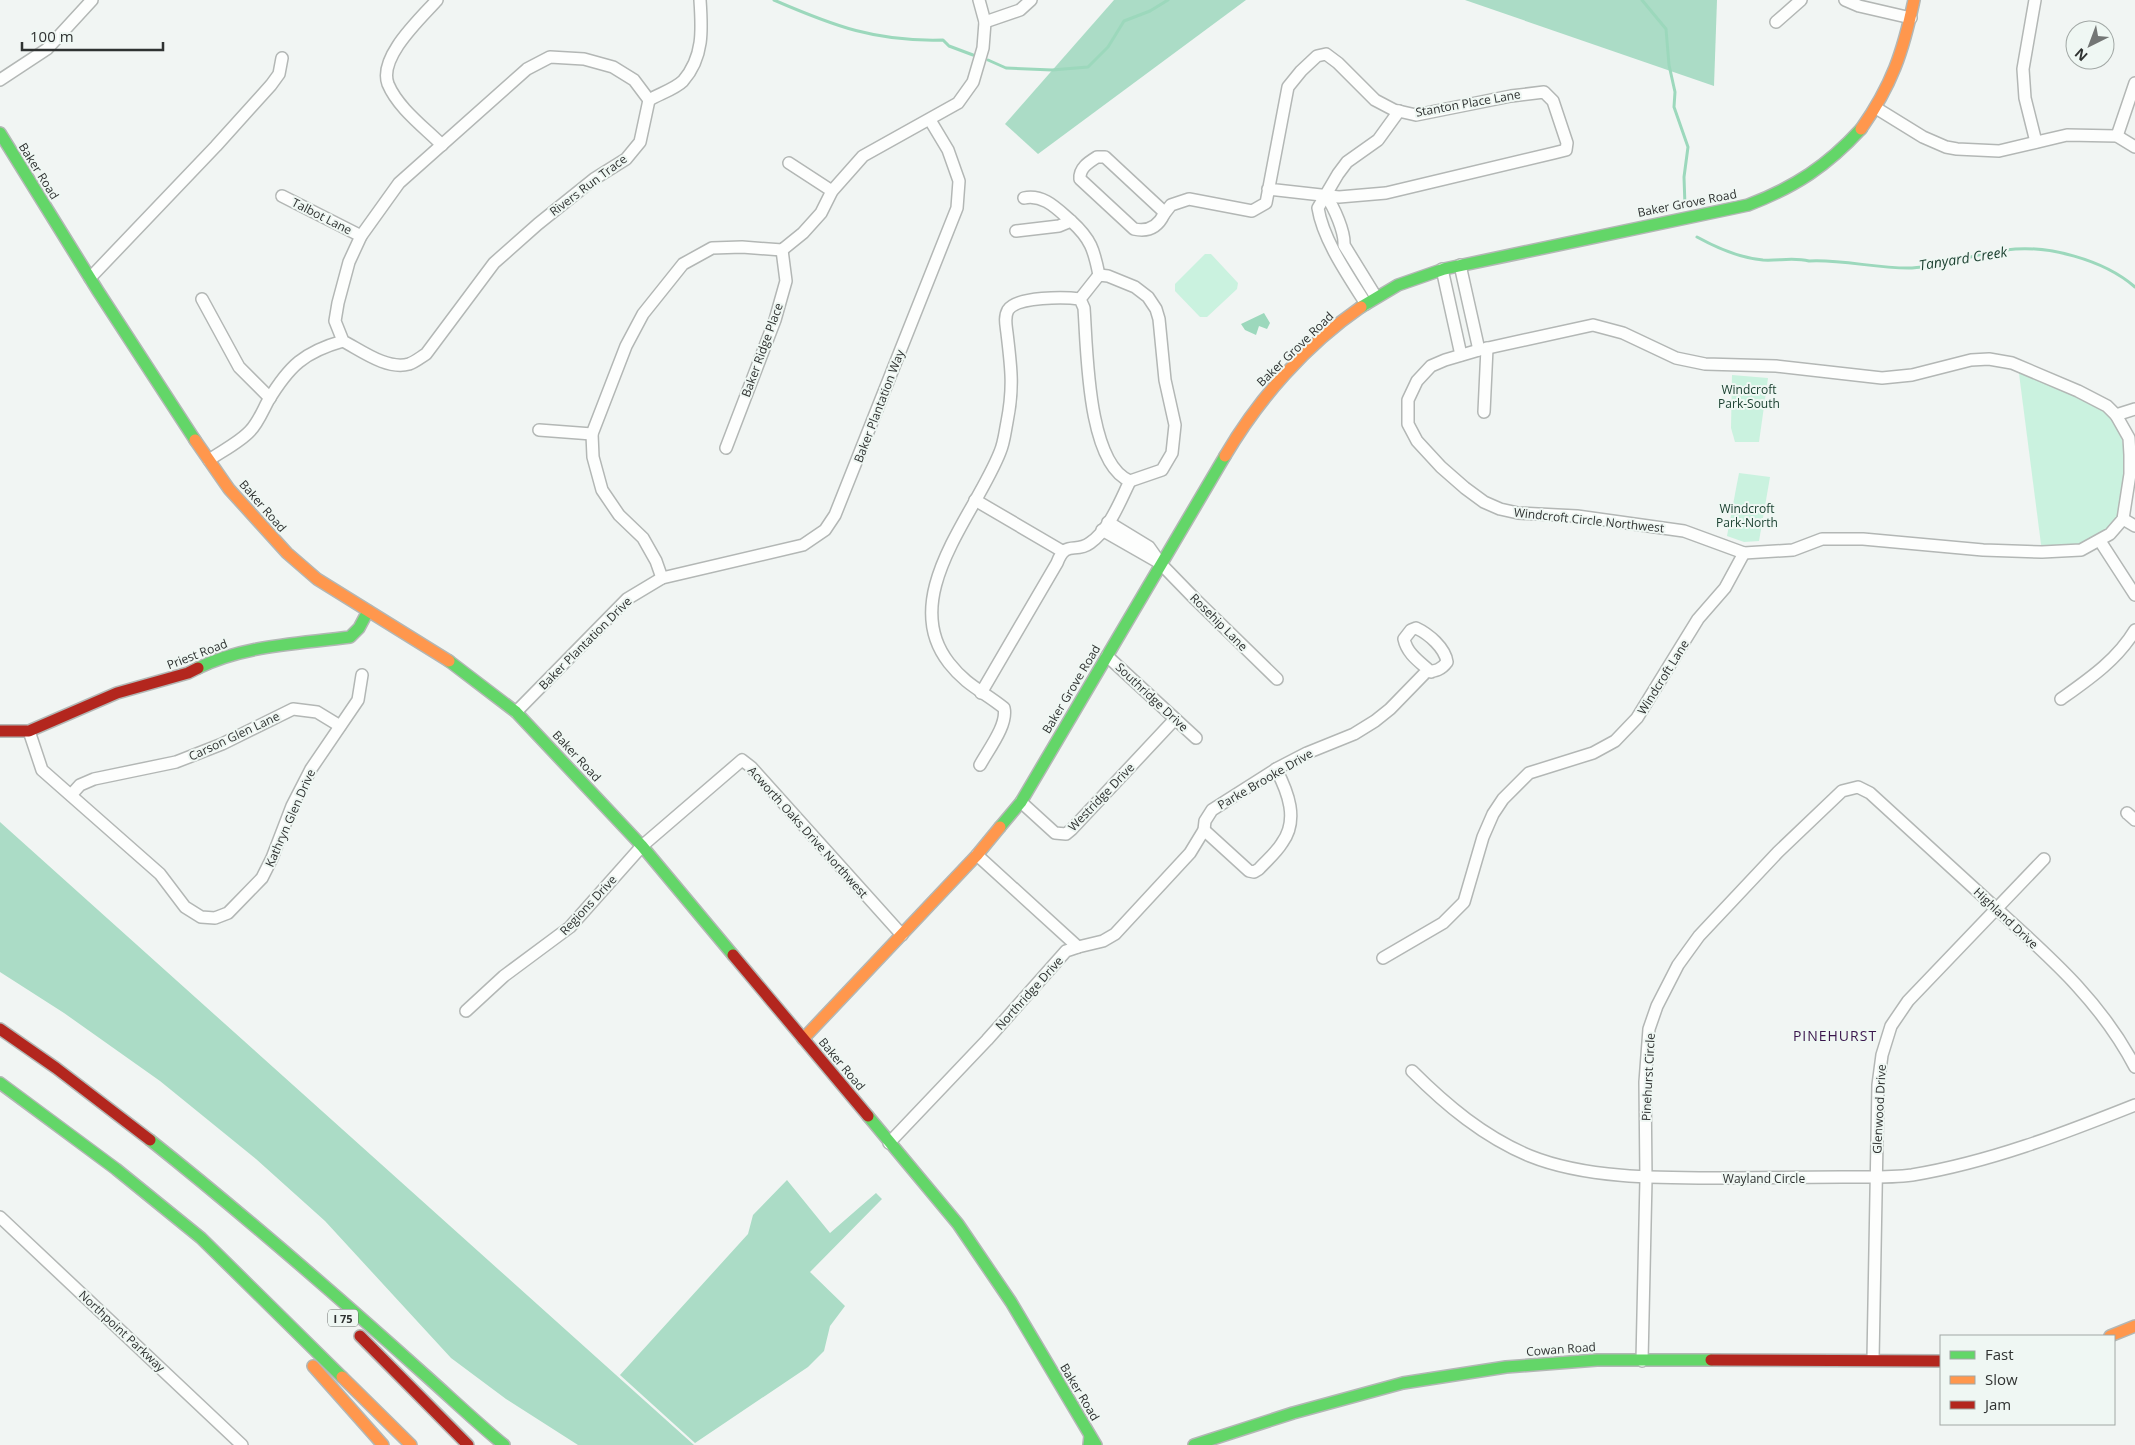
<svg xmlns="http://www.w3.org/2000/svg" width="2135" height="1445" viewBox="0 0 2135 1445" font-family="'Open Sans',sans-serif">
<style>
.green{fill:#caf2df}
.forest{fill:#abdcc6}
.water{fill:#9cd8bc}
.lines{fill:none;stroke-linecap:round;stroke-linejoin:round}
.stream{stroke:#9cd8bc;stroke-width:3}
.street-casing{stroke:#b3b7b5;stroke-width:14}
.fast-casing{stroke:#b3b7b5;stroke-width:14}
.slow-casing{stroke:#b3b7b5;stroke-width:14}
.jam-casing{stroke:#b3b7b5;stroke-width:14}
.street{stroke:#fdfefd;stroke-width:11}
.fast{stroke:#63d668;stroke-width:11}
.slow{stroke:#ff974d;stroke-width:11}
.jam{stroke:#b3261e;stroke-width:11}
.labels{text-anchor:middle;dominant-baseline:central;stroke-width:4;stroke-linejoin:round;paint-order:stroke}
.shield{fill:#eff7f3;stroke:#696d6b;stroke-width:1}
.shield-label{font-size:11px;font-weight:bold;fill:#2f3231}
.street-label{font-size:12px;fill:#2f3231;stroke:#eff7f3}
.park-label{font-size:12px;fill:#1b4131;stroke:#eff7f3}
.water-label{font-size:14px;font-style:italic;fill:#1b4130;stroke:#eff7f3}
.neighbourhood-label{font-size:14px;letter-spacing:1px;fill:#3a154c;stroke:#eff7f3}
</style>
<rect width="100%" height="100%" fill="#f1f5f3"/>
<g class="green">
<path d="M1205 254H1211L1238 283 1237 289 1207 317H1200L1175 291V284Z"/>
<path d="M2018 366 2116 415 2130 474 2123 519 2100 541 2042 552Z"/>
<path d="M1732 375 1768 378 1759 442H1735L1731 428Z"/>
<path d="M1739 473 1770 477 1759 541 1744 542 1727 536Z"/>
</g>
<g class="forest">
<path d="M1114 0H1246L1038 154 1005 124Z"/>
<path d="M1465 0H1717L1714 86Z"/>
<path d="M0 822 694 1445H578L506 1399 451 1358 325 1221 256 1159 160 1081 64 1013 0 972Z"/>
<path d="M787 1180 830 1233 876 1193 882 1199 810 1272 845 1306 830 1326 824 1351 808 1367 695 1443 620 1375 748 1234 753 1215Z"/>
</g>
<path class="water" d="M1264 313 1270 323 1267 329 1259 326 1256 335 1245 330 1241 324Z"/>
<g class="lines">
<g class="stream">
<path d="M774 0C834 26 876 42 943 40L949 46 973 55"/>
<path d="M1642 0 1666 29 1669 65 1675 92 1674 107 1688 147 1684 177 1685 206"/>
<path d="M988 60 1006 68 1052 70 1088 67 1108 47 1124 21 1150 11 1168 0"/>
<path d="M1697 237C1717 248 1740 258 1763 260 1779 261 1793 257 1809 261 1843 259 1877 269 1912 268 1944 266 1974 254 2006 250 2047 244 2104 260 2135 287"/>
</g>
<g class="street-casing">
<g id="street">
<path d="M437 0C421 18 378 57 388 84 398 108 424 127 442 145"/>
<path d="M1845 0 1859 6 1911 18"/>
<path d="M2035 0 2023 69 2025 98 2036 142"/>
<path d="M985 22 1020 10 1031 0"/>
<path d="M1776 22 1801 0"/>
<path d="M0 80 47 49 92 0"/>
<path d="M649 100C659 94 675 89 683 81 704 57 702 29 700 0"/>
<path d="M1876 108 1923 137 1946 147 1957 149 1999 151 2067 135 2117 136 2135 147"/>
<path d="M2117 136 2135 83"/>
<path d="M1097 157H1105L1162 210 1164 214C1158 227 1148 232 1134 229L1080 179C1079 168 1089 162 1097 157Z"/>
<path d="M789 163 832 191"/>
<path d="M282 196 361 236"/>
<path d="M1326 196C1334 207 1345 232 1344 245L1376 297"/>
<path d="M1024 198C1044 194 1057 209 1071 221"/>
<path d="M1164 214 1171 205 1189 199 1252 211 1266 203 1288 87 1301 71 1317 56 1326 54 1338 63 1375 100 1394 110 1416 115 1511 96 1544 92 1553 101 1567 143 1566 150 1554 153 1386 193 1339 197 1268 189"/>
<path d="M1016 231 1059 226 1071 221C1091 239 1094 250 1099 275"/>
<path d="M1460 265 1479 350"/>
<path d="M1442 269 1461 355"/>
<path d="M90 278 216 146 271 85 279 74 282 58"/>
<path d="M202 299 239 367 270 398"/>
<path d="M1366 304C1349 277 1323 240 1318 208L1338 174 1347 162 1378 140 1399 111"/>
<path d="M1593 325 1623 333 1676 358 1705 364 1776 366 1882 378 1912 375 1971 360 1989 359 2012 363 2078 391 2107 406 2116 415 2129 438 2130 455V474L2123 519 2110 534 2081 550 2042 552 1983 550 1863 539H1822L1793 550 1744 553 1684 531 1577 516 1518 513 1500 509 1484 502 1465 488 1441 467 1417 441 1408 424V400L1417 381 1431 366 1445 360 1479 350Z"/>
<path d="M1484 412 1487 348"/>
<path d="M2116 415 2135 409"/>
<path d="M539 430 592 434"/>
<path d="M726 448 775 320 786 281 782 250"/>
<path d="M209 460C222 451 240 442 250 431 258 423 263 410 268 401 289 366 304 352 343 341 362 351 387 370 409 364 415 362 421 357 426 354L494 263 538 224 594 179 626 159 640 142 649 100 634 80 613 67 584 59 550 57 527 69 399 183 361 236 349 262 338 303 335 321 343 341"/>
<path d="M975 500 1062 551"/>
<path d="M2123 519 2135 526"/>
<path d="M1108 522 1149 547 1161 564 1195 599 1277 679"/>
<path d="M1102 530 1158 562"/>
<path d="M2100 541 2135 595"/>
<path d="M662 578 656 561 643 538 619 515 602 490 593 457 592 434 626 346 643 314 683 264 712 248 742 247 782 250 803 233 821 213 832 191 863 156 958 103 973 82 983 48 985 22 979 0"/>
<path d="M1107 656 1196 738"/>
<path d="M981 693 1057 563C1066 539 1075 554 1090 543 1110 529 1120 501 1130 481"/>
<path d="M2061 699C2089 679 2117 660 2135 630"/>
<path d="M516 712 627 599 662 578 803 545 825 530 835 515 957 208 959 181 948 150 930 120"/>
<path d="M29 731 42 770 160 874 185 907 201 917 215 918 228 913 262 878 272 858 292 806 311 769 358 700 362 675"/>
<path d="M980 765C988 750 1008 725 1004 708 983 691 967 686 949 663 897 597 976 514 1000 452 1004 443 1005 432 1007 422 1014 387 1011 367 1007 333 1006 325 1004 317 1008 310 1017 296 1066 297 1080 299L1084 308C1087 348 1087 464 1130 481L1162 470 1172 453 1175 425 1165 380 1159 319 1156 309 1148 297 1135 287 1108 276 1099 275 1080 299"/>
<path d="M71 795 80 785 94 779 176 762 222 744 293 709 317 712 340 726"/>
<path d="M1021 802 1055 833 1066 834 1072 829 1175 719"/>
<path d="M2127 813 2135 820"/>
<path d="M1204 830 1249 871 1254 872 1259 869C1266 861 1276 853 1282 843 1299 820 1288 792 1276 769"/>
<path d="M1078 947 1103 941 1115 934 1190 853 1204 830 1205 821 1212 810 1278 768 1307 753 1354 734 1375 721 1390 709 1426 672C1436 671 1441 670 1447 662 1445 648 1429 634 1416 628L1411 630 1404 639C1407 654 1420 662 1431 672"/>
<path d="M1383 958 1443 923 1464 902 1483 837 1493 814 1503 799 1529 773 1593 753 1615 741 1637 718 1698 619 1725 588 1744 553"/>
<path d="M466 1011 504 976 570 927 642 846 742 760 751 767 902 935"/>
<path d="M1412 1071C1446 1105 1484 1137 1530 1156 1587 1179 1662 1178 1723 1178 1763 1178 1803 1177 1842 1177 1865 1177 1889 1178 1912 1175 1990 1162 2062 1134 2135 1105"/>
<path d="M889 1143 987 1040 1066 951 1078 947 977 855"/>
<path d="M0 1217 242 1445"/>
<path d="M1873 1360 1878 1085 1882 1055 1891 1026 1908 1001 2044 859"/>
<path d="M1642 1361 1646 1179 1645 1082 1649 1029 1657 1006 1678 965 1699 936 1778 852 1842 791 1858 787 1870 793C1913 832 1956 872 1999 911 2052 959 2101 1002 2135 1067"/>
</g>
</g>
<g class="fast-casing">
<g id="fast">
<path d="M0 133 98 291 195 440"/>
<path d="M1361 307 1398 285 1444 269 1748 205C1795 187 1827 166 1861 129"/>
<path d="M449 661 516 712 642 846 733 955"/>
<path d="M198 668C244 645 299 644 350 637L359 628 368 611"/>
<path d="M1000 827 1021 802 1225 456"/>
<path d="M0 1083 116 1169 201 1238 342 1377"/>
<path d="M868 1116 958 1224 1011 1302 1096 1445"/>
<path d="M150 1140C244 1215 335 1294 424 1374 451 1398 476 1422 504 1445"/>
<path d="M1089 1445 1090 1436"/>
<path d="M1194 1445 1293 1413 1403 1383 1506 1367 1597 1360H1711"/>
</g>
</g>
<g class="slow-casing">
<g id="slow">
<path d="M1861 129C1892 85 1903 52 1914 0"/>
<path d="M195 440 229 489 287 553 317 579 449 661"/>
<path d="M1225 456C1259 398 1306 345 1361 307"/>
<path d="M803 1039 977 855 1000 827"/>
<path d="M2110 1336 2135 1326"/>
<path d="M313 1366 383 1445"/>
<path d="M342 1377 411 1445"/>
</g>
</g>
<g class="jam-casing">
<g id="jam">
<path d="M0 731H29L117 693 188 673 198 668"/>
<path d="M733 955 868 1116"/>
<path d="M0 1029 56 1068 150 1140"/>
<path d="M360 1336 468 1445"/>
<path d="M1711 1360 1941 1361"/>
</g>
</g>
<use href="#street" class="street"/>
<use href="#fast" class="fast"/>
<use href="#slow" class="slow"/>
<use href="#jam" class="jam"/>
</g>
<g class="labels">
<rect class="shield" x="328" y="1309.5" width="30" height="17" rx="4"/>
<g class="shield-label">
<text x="343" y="1318">I 75</text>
</g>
<g class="street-label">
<text transform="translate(1468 103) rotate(-10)">Stanton Place Lane</text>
<text transform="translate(39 171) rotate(58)">Baker Road</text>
<text transform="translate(588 185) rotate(-37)">Rivers Run Trace</text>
<text transform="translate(1687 203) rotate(-11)">Baker Grove Road</text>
<text transform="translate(322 216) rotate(27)">Talbot Lane</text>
<text transform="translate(1295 349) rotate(-44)">Baker Grove Road</text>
<text transform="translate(762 350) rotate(-70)">Baker Ridge Place</text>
<text transform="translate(879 406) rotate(-69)">Baker Plantation Way</text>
<text transform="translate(263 506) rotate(49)">Baker Road</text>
<text transform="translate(1589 520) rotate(6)">Windcroft Circle Northwest</text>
<text transform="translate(1219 622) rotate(45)">Rosehip Lane</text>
<text transform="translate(585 643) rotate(-45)">Baker Plantation Drive</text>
<text transform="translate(197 654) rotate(-21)">Priest Road</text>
<text transform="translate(1663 677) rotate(-58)">Windcroft Lane</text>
<text transform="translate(1071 689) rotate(-59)">Baker Grove Road</text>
<text transform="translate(1152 697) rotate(43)">Southridge Drive</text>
<text transform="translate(234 736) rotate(-25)">Carson Glen Lane</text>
<text transform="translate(577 756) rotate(47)">Baker Road</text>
<text transform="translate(1265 779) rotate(-30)">Parke Brooke Drive</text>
<text transform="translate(1101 797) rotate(-46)">Westridge Drive</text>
<text transform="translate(290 818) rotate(-66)">Kathryn Glen Drive</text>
<text transform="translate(808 832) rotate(48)">Acworth Oaks Drive Northwest</text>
<text transform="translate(588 905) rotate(-47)">Regions Drive</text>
<text transform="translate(2006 918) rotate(43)">Highland Drive</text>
<text transform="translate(1029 993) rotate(-48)">Northridge Drive</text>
<text transform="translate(842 1064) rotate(50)">Baker Road</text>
<text transform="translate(1648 1077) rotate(-87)">Pinehurst Circle</text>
<text transform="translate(1879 1109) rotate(-87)">Glenwood Drive</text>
<text x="1764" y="1178">Wayland Circle</text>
<text transform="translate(122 1331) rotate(43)">Northpoint Parkway</text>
<text transform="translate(1561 1349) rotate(-4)">Cowan Road</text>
<text transform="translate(1080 1392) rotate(59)">Baker Road</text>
</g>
<g class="park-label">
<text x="1749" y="389">Windcroft<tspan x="1749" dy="14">Park-South</tspan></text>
<text x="1747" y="508">Windcroft<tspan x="1747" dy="14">Park-North</tspan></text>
</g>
<g class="water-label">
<text transform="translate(1963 258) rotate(-9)">Tanyard Creek</text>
</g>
<g class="neighbourhood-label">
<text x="1835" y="1035">PINEHURST</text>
</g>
</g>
<rect x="1940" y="1335" width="175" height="90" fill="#eff7f3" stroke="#a2a8a5"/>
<rect x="1950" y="1351" width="25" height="8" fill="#63d668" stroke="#a2a8a5"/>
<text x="1985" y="1360" font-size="15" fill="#2f3231">Fast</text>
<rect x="1950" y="1376" width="25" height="8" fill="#ff974d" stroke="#a2a8a5"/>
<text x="1985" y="1385" font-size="15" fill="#2f3231">Slow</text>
<rect x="1950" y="1401" width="25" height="8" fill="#b3261e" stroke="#a2a8a5"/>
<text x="1985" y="1410" font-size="15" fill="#2f3231">Jam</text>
<g transform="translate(2090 45) rotate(222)"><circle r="24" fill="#eff7f3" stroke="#a2a8a5"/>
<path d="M0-4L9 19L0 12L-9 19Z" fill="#737675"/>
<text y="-8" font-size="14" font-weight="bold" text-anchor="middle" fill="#2f3231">N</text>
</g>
<path d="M22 42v8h141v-8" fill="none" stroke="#2f3231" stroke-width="2.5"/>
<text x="30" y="42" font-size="15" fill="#2f3231" stroke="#eff7f3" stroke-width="4" paint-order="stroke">100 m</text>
</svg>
